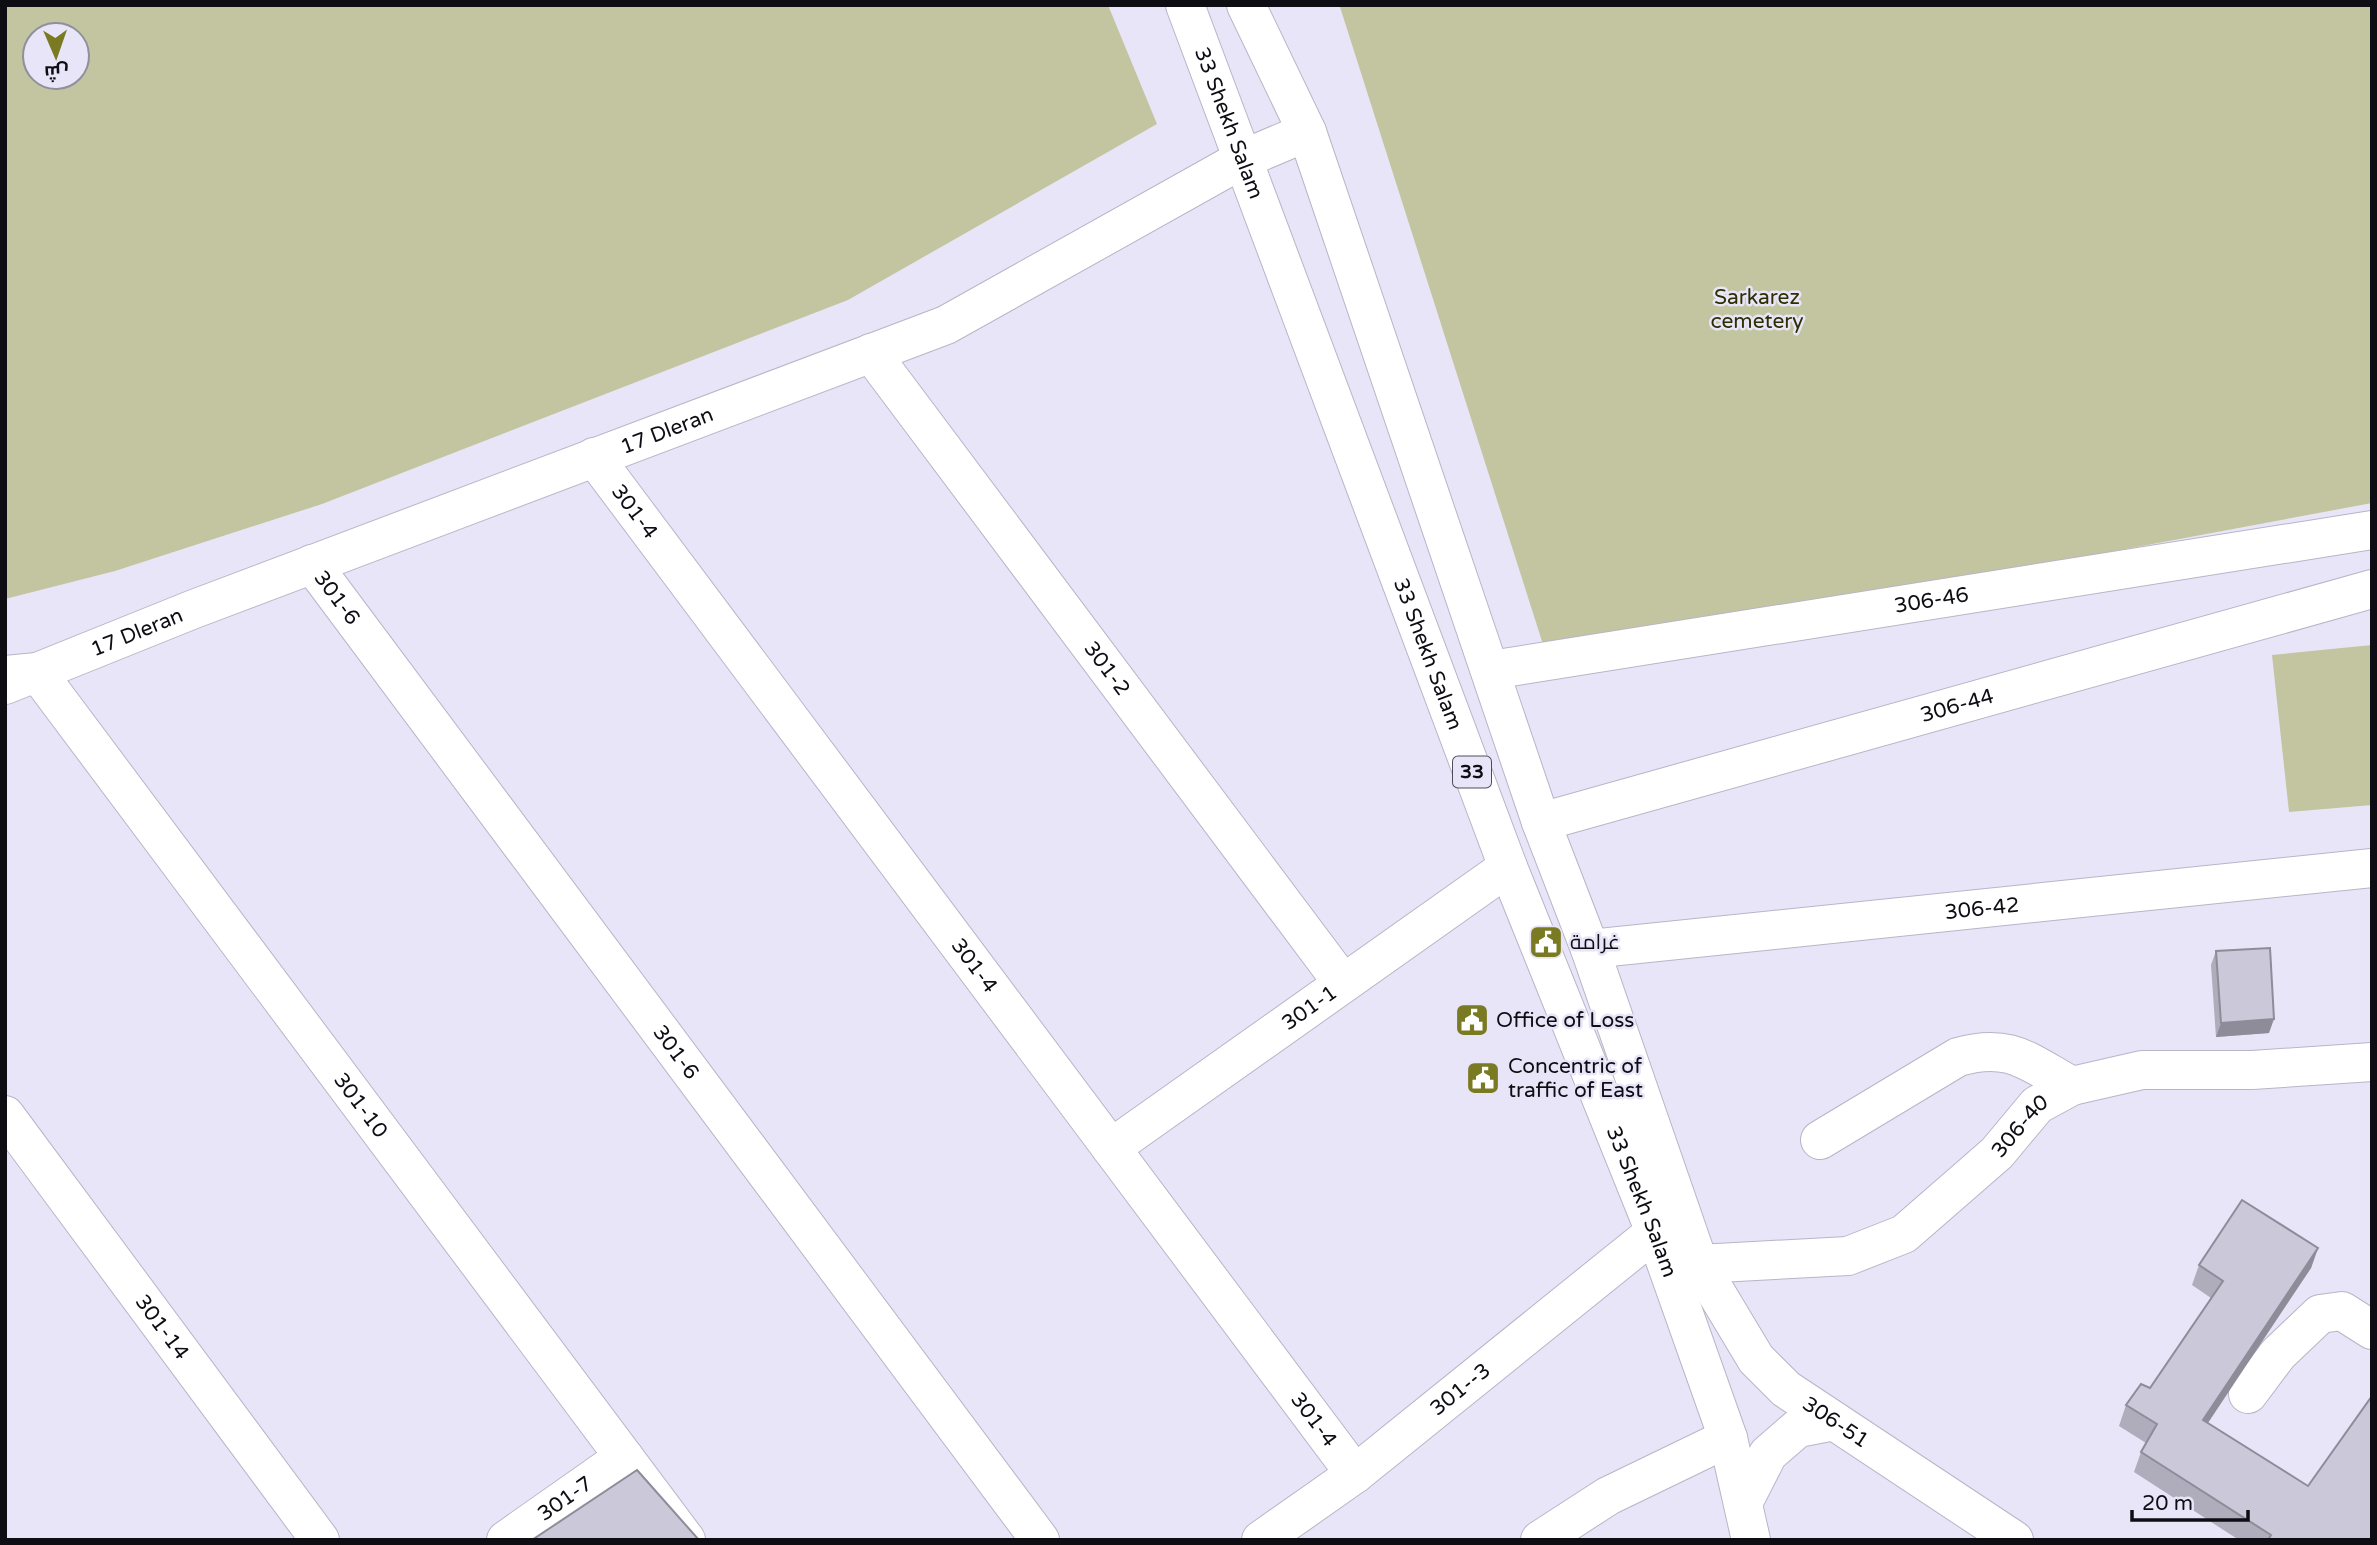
<svg xmlns="http://www.w3.org/2000/svg" width="2377" height="1545" viewBox="0 0 2377 1545" font-family="'Varela Round',Cairo,sans-serif">
<style>
.green{fill:#c3c5a0;fill-rule:evenodd}
.lines{fill:none;stroke-linecap:round;stroke-linejoin:round}
.minor-casing{stroke:#b8b5c7;stroke-width:40}
.major-casing{stroke:#b8b5c7;stroke-width:40}
.minor{stroke:#fff;stroke-width:38}
.major{stroke:#fff;stroke-width:38}
.wall{fill:#afacbb}
.shaded-wall{fill:#8e8c99}
.building{fill:#cbc8da;stroke:#8e8c99;stroke-width:2}
.labels{text-anchor:middle;dominant-baseline:central;stroke-width:5;stroke-linejoin:round;paint-order:stroke}
.shield{fill:#e8e5f8;stroke:#4f4e58;stroke-width:2}
.shield-label{font-size:19px;font-weight:bold;fill:#0e0d13}
.street-label{font-size:21px;fill:#0e0d13;stroke:#e8e5f8}
.park-label{font-size:21px;fill:#2e2e00;stroke:#e8e5f8}
.poi-label{font-size:21px;fill:#0e0d13;stroke:#e8e5f8;text-anchor:start}
</style>
<rect width="100%" height="100%" fill="#e8e5f8"/>
<g class="green">
<path d="M5 5H1108L1157 124 848 300 322 504 115 571 5 599ZM35 35H77V77H35Z"/>
<path d="M1342 5H2372V503L1547 657 1340 7Z"/>
<path d="M2372 645V805L2289 812 2272 655Z"/>
</g>
<g class="lines">
<g class="minor-casing">
<g id="minor">
<path id="s1" d="M871 353 1342 982"/>
<path id="s2" d="M594 457 1355 1474"/>
<path id="s3" d="M312 564 1040 1540"/>
<path id="s4" d="M1491 670 2372 530"/>
<path id="s5" d="M6 675 37 672 686 1540"/>
<path id="s6" d="M1541 822 2372 589"/>
<path id="s7" d="M1590 949 2372 868"/>
<path id="s8" d="M5 1115 320 1540"/>
<path d="M1820 1140 1958 1057C2010 1042 2028 1062 2072 1086"/>
<path id="s9" d="M1111 1148 1508 867"/>
<path id="s10" d="M1699 1264 1848 1256 1904 1234 1997 1153 2037 1105 2072 1086 2142 1070H2252L2372 1062"/>
<path d="M2248 1394 2278 1354 2320 1314 2342 1311 2372 1330"/>
<path id="s11" d="M506 1540 624 1457"/>
<path id="s12" d="M1261 1540 1355 1474 1655 1232"/>
<path d="M1540 1540 1608 1496 1728 1438"/>
</g>
</g>
<g class="major-casing">
<g id="major">
<path id="s13" d="M1185 5 1508 867 1655 1232 1728 1438 1751 1540"/>
<path id="s14" d="M1246 5 1307 132 1541 822 1590 949 1699 1264 1756 1359 1786 1389 2014 1540"/>
<path id="s15" d="M5 685 194 609 946 325 1241 160 1307 132"/>
<path d="M1743 1503 1768 1454 1798 1428 1834 1421"/>
</g>
</g>
<use href="#minor" class="minor"/>
<use href="#major" class="major"/>
</g>
<g class="wall">
<path d="M2216 951 2269 1033 2216 1037 2211 965Z"/>
<path d="M2318 1248 2311 1268 2207 1423 2372 1540H2239L2134 1472 2141 1452 2146 1443 2119 1426 2126 1405 2150 1388 2211 1298 2192 1285 2199 1265Z"/>
</g>
<g class="shaded-wall">
<path d="M2274 1019 2269 1033 2216 1037 2221 1023Z"/>
<path d="M2318 1248 2311 1268 2196 1441 2203 1420Z"/>
</g>
<g class="building">
<path d="M2270 948 2274 1019 2221 1023 2216 951Z"/>
<path d="M2242 1200 2318 1248 2203 1420 2308 1486 2372 1396V1537L2370 1540H2268L2271 1535 2141 1452 2157 1424 2126 1405 2141 1384 2150 1388 2223 1281 2199 1265Z"/>
<path d="M637 1470 699 1540H532Z"/>
</g>
<defs>
<g id="civic-square" transform="scale(1.75)"><rect x="-9" y="-9" width="18" height="18" rx="4" fill="#797a22" stroke="#e8e5f8"/><path d="M-.6-6.5H3V-4.5H.6V-3L4-1V1h2V6H-6V1h2V-1L-.6-3ZM-1.2 2.5V6h2.4V2.5Z" fill="#fff"/></g>
</defs>
<g fill-rule="evenodd">
<use href="#civic-square" x="1546" y="942"/>
<use href="#civic-square" x="1472" y="1020"/>
<use href="#civic-square" x="1483" y="1078"/>
</g>
<g class="labels">
<rect class="shield" x="1453" y="756.5" width="38" height="31" rx="5"/>
<g class="shield-label">
<text x="1472" y="772">33</text>
</g>
<g class="street-label">
<text stroke="none"><textPath href="#s13" startOffset="126">33 Shekh Salam</textPath></text>
<text stroke="none"><textPath href="#s15" startOffset="709">17 Dleran</textPath></text>
<text stroke="none"><textPath href="#s2" startOffset="68">301-4</textPath></text>
<text stroke="none"><textPath href="#s3" startOffset="42">301-6</textPath></text>
<text stroke="none"><textPath href="#s4" startOffset="446">306-46</textPath></text>
<text stroke="none"><textPath href="#s15" startOffset="142">17 Dleran</textPath></text>
<text stroke="none"><textPath href="#s13" startOffset="693">33 Shekh Salam</textPath></text>
<text stroke="none"><textPath href="#s1" startOffset="394">301-2</textPath></text>
<text stroke="none"><textPath href="#s6" startOffset="432">306-44</textPath></text>
<text stroke="none"><textPath href="#s7" startOffset="394">306-42</textPath></text>
<text stroke="none"><textPath href="#s2" startOffset="635">301-4</textPath></text>
<text stroke="none"><textPath href="#s9" startOffset="243">301-1</textPath></text>
<text stroke="none"><textPath href="#s3" startOffset="609">301-6</textPath></text>
<text stroke="none"><textPath href="#s5" startOffset="572">301-10</textPath></text>
<text stroke="none"><textPath href="#s10" startOffset="368">306-40</textPath></text>
<text stroke="none"><textPath href="#s13" startOffset="1281">33 Shekh Salam</textPath></text>
<text stroke="none"><textPath href="#s8" startOffset="264">301-14</textPath></text>
<text stroke="none"><textPath href="#s12" startOffset="250">301--3</textPath></text>
<text stroke="none"><textPath href="#s2" startOffset="1202">301-4</textPath></text>
<text stroke="none"><textPath href="#s14" startOffset="1552">306-51</textPath></text>
<text stroke="none"><textPath href="#s11" startOffset="72">301-7</textPath></text>
</g>
<g class="park-label">
<text x="1757" y="297">Sarkarez<tspan x="1757" dy="24">cemetery</tspan></text>
</g>
<g class="poi-label">
<text x="1570" y="942">غرامة</text>
<text x="1496" y="1020">Office of Loss</text>
<text x="1508" y="1066">Concentric of<tspan x="1508" dy="24">traffic of East</tspan></text>
</g>
</g>
<rect width="2377" height="1545" fill="none" stroke="#0e0d13" stroke-width="14"/>
<g transform="translate(56 56) rotate(178)"><circle r="33" fill="#e8e5f8" stroke="#918f9c" stroke-width="2"/>
<path d="M0-5L12 26L0 18L-12 26Z" fill="#797a22"/>
<text y="-10" font-size="19" font-weight="bold" text-anchor="middle" fill="#0e0d13">ش</text>
</g>
<path d="M2132 1510v10h116v-10" fill="none" stroke="#0e0d13" stroke-width="3.5"/>
<text x="2142" y="1510" font-size="21" fill="#0e0d13" stroke="#e8e5f8" stroke-width="5" paint-order="stroke">20 m</text>
</svg>
